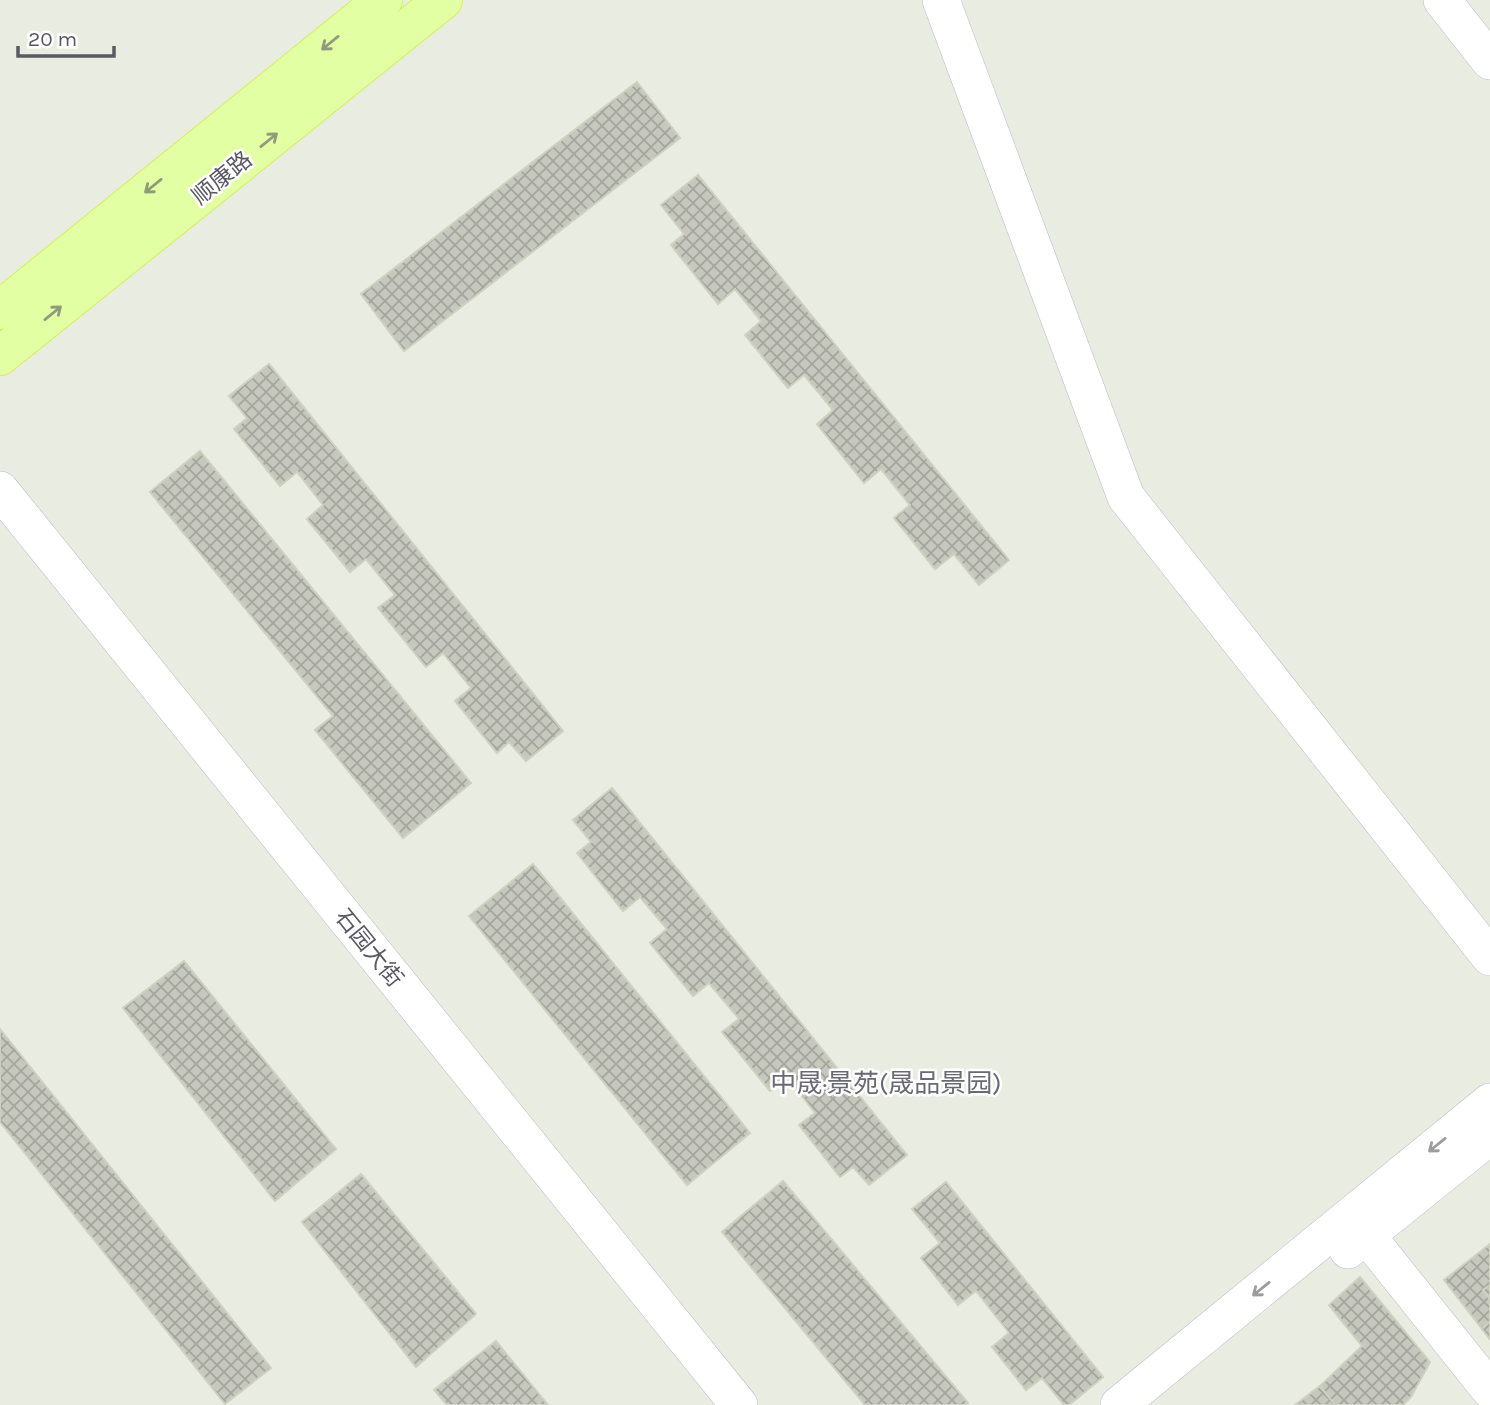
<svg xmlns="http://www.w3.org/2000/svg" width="1490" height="1405" viewBox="0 0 1490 1405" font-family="Karla,'Noto Sans SC',sans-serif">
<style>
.building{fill:url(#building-cross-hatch);stroke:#ced1bf;stroke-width:2}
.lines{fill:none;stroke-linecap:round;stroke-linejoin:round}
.minor-casing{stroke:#bbbbc2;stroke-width:38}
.major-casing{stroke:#d3f155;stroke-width:40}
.minor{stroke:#fff;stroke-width:37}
.major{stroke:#e2ffa3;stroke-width:38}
.oneway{stroke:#909b7b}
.oneway2{stroke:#9b9ba0}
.labels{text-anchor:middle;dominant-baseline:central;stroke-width:5;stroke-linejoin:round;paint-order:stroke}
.street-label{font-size:23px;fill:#595961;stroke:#fff}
.quarter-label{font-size:26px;fill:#6a6a74;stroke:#fff}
</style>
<defs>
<pattern id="building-cross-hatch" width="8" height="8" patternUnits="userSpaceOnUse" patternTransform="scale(1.75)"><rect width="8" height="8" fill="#c6c7bd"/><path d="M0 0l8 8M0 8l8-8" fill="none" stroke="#a4a59d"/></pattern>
</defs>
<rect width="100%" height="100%" fill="#e9ece0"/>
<g class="building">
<path d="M637 82 680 138 404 351 361 294Z"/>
<path d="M698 175 1009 560 979 585 954 554 935 569 894 518 910 505 881 469 864 483 817 424 833 410 804 375 788 388 745 335 761 321 735 289 718 304 671 245 684 234 661 205Z"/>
<path d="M269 364 563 731 526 761 509 742 497 753 455 701 471 688 443 653 426 667 378 608 395 595 366 559 350 572 307 519 323 505 297 472 280 486 234 429 247 418 229 396Z"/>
<path d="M200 451 471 783 403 838 315 730 333 716 150 492Z"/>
<path d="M612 788 907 1155 869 1185 853 1167 840 1177 799 1125 815 1113 787 1077 770 1091 722 1032 739 1019 709 983 693 996 650 943 667 929 640 897 623 911 577 853 591 842 573 820Z"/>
<path d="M533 864 750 1133 687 1185 469 916Z"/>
<path d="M184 961 336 1149 275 1201 123 1008Z"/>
<path d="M0 1029 271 1368 225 1404 0 1122Z"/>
<path d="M361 1174 476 1314 416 1367 302 1222Z"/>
<path d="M783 1181 968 1403 966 1405H865L722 1232Z"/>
<path d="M946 1182 1103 1377 1069 1405H1064L1042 1378 1026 1390 992 1347 1009 1333 976 1291 958 1305 921 1258 940 1243 912 1209Z"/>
<path d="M1490 1244V1339L1444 1280Z"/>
<path d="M1360 1277 1430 1362 1411 1397 1403 1405H1335L1320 1386 1362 1346 1329 1305Z"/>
<path d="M1490 1285V1299L1483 1290Z"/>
<path d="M1490 1321V1339L1482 1329Z"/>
<path d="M496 1341 548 1405H447L434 1390Z"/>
<path d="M1320 1386 1335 1405H1295Z"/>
</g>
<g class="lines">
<g class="minor-casing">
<g id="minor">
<path d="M941 0 1126 497 1490 957"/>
<path d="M1442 0 1490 61"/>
<path d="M0 490 739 1405"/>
<path d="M1351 1216 1490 1390"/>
<path d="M1348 1250 1490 1136"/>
<path d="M1119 1405 1490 1102"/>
</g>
</g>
<g class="major-casing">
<g id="major">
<path d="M0 310 383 0"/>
<path d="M0 356 443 0"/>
</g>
</g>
<use href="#minor" class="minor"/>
<use href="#major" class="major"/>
</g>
<defs><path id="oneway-shaft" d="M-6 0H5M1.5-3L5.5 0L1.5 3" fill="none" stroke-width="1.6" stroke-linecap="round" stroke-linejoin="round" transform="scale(1.75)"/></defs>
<g class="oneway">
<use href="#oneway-shaft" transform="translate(330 43) rotate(141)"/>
<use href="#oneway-shaft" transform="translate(269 140) rotate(-39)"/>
<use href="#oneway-shaft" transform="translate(153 186) rotate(141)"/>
<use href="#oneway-shaft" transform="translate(53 313) rotate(-39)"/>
</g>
<g class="oneway2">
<use href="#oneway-shaft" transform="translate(1437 1145) rotate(141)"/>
<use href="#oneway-shaft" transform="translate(1261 1289) rotate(141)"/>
</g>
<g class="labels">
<g class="street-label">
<text transform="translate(222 178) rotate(-39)">顺康路</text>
<text transform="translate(369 948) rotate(51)">石园大街</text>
</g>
<g class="quarter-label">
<text x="886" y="1083">中晟·景苑(晟品景园)</text>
</g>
</g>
<path d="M18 46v10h96v-10" fill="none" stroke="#595961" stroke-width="3.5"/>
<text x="28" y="46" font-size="21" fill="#595961" stroke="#ffffff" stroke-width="5" paint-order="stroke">20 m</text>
</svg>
